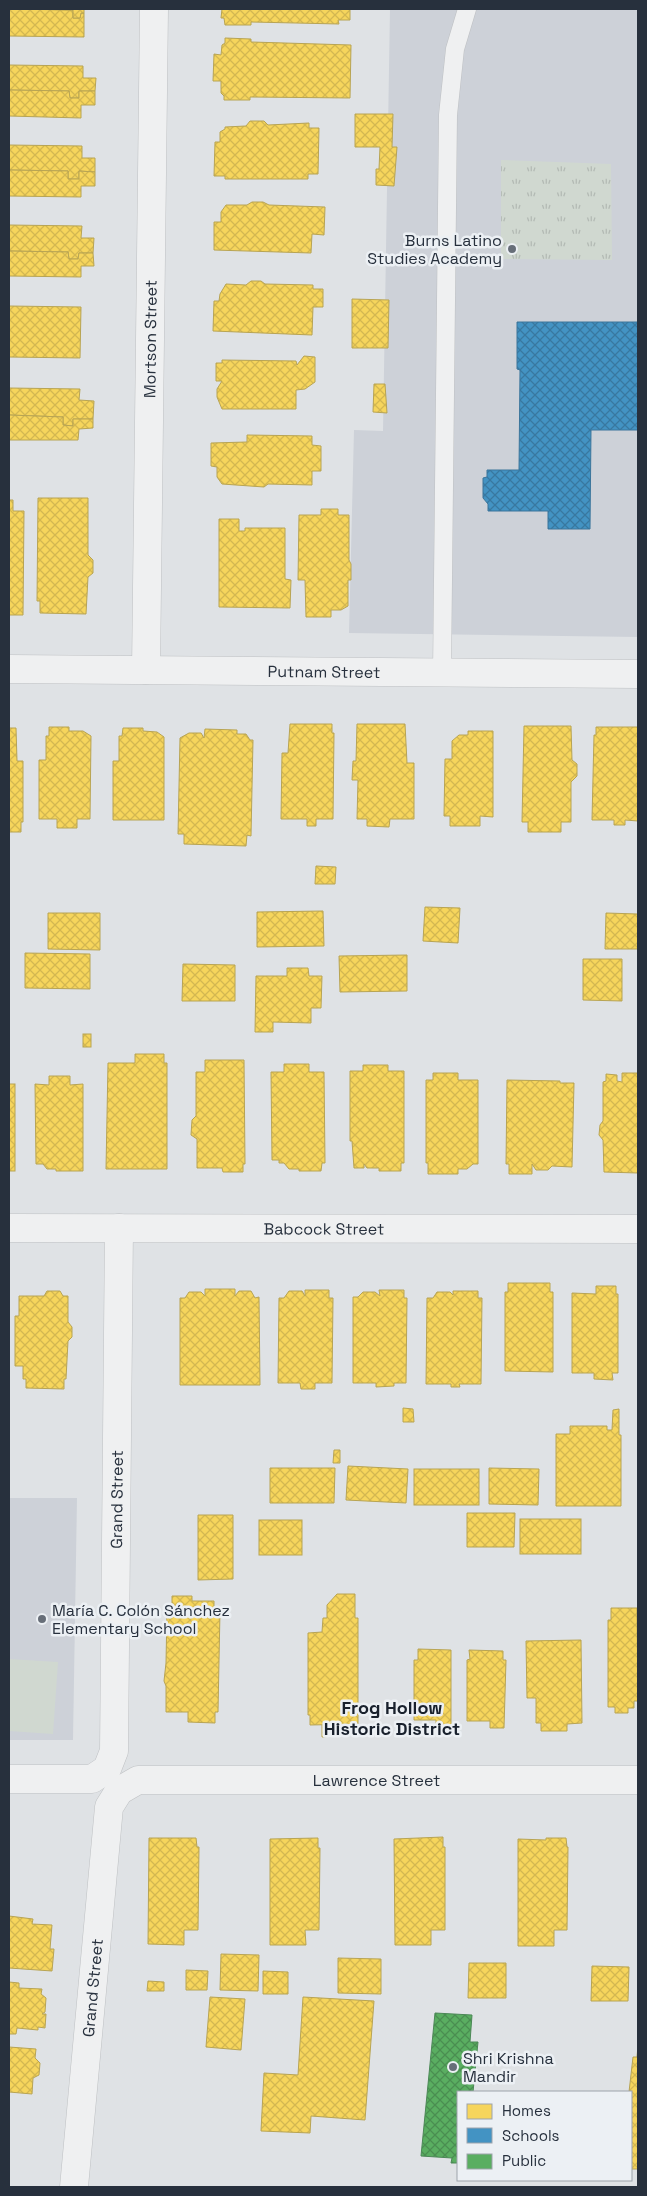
<svg xmlns="http://www.w3.org/2000/svg" width="647" height="2196" viewBox="0 0 647 2196" font-family="'Space Grotesk',sans-serif">
<style>
.built{fill:#cdd1d8}
.park{fill:url(#park-tufts)}
.garden{fill:#d0d8d0}
.homes{fill:url(#homes-cross-hatch);stroke:#b8a453}
.schools{fill:url(#schools-cross-hatch);stroke:#3b759b}
.public{fill:url(#public-cross-hatch);stroke:#4b8856}
.lines{fill:none;stroke-linecap:round;stroke-linejoin:round}
.lane-casing{stroke:#bec0c3;stroke-width:19}
.street-casing{stroke:#bec0c3;stroke-width:29}
.lane{stroke:#eff0f1;stroke-width:18}
.street{stroke:#eff0f1;stroke-width:28}
.poi-dot{fill:#676e78;stroke:#ecf0f4;stroke-width:2}
.labels{text-anchor:middle;dominant-baseline:central;stroke-width:5;stroke-linejoin:round;paint-order:stroke}
.poi-label{font-size:16px;fill:#27303d;stroke:#ecf0f4;text-anchor:start}
.street-label{font-size:16px;fill:#27303d;stroke:#ecf0f4}
.neighbourhood-label{font-size:18px;font-weight:bold;fill:#19212d;stroke:#ecf0f4}
</style>
<defs>
<pattern id="park-tufts" width="24" height="20" patternUnits="userSpaceOnUse" patternTransform="scale(1.25)"><rect width="24" height="20" fill="#d0d8d0"/><path d="M3 7l-1-3M5 7V3M7 7l1-3M15 17l-1-3M17 17v-4M19 17l1-3" fill="none" stroke="#b3bab4"/></pattern>
<pattern id="homes-cross-hatch" width="8" height="8" patternUnits="userSpaceOnUse" patternTransform="scale(1.25)"><rect width="8" height="8" fill="#f6d55c"/><path d="M0 0l8 8M0 8l8-8" fill="none" stroke="#d3b751"/></pattern>
<pattern id="schools-cross-hatch" width="8" height="8" patternUnits="userSpaceOnUse" patternTransform="scale(1.25)"><rect width="8" height="8" fill="#4393c3"/><path d="M0 0l8 8M0 8l8-8" fill="none" stroke="#3878a0"/></pattern>
<pattern id="public-cross-hatch" width="8" height="8" patternUnits="userSpaceOnUse" patternTransform="scale(1.25)"><rect width="8" height="8" fill="#5aae61"/><path d="M0 0l8 8M0 8l8-8" fill="none" stroke="#4a8e51"/></pattern>
</defs>
<rect width="100%" height="100%" fill="#dfe2e5"/>
<g class="built">
<path d="M390 9H638V637L349 633 354 430 383 431Z"/>
<path d="M9 1498H77L73 1740H9Z"/>
</g>
<path class="park" d="M501 160 611 164 612 260 501 259Z"/>
<path class="garden" d="M9 1659 58 1662 53 1734 9 1731Z"/>
<g class="homes">
<path d="M9 9 73 10V18H80L81 13H84V37L9 36Z"/>
<path d="M23 9H84V13H81L80 18H73V10Z"/>
<path d="M222 9H350V20H338L339 24 251 22V25H225L224 18H221Z"/>
<path d="M225 38 251 39V42L351 45 350 98 250 97V100H224V96L221 93V81H213L214 54 221 55 222 45 225 43Z"/>
<path d="M9 65 83 66V78H96L95 91H79V98H70L69 91 9 90Z"/>
<path d="M9 90 69 91 70 98H79V91H95V105H81V118L9 116Z"/>
<path d="M355 114H393L392 147H397L394 186 376 185V169H379L380 147H355Z"/>
<path d="M250 121H264L268 125 309 123V128H319L318 174H308V179H225V176H214L215 142H220V132L225 129V127L246 126Z"/>
<path d="M9 145 82 146V158H95V172L79 171V179H68V171L9 170Z"/>
<path d="M9 170 68 171V179H79V171L95 172V186H81V197L9 196Z"/>
<path d="M252 202H263L269 205 325 207 324 235 312 234 311 253 214 250V222H221V212L226 205H247Z"/>
<path d="M9 225 82 226 81 238H94L93 253H79L78 259H69L68 252 9 251Z"/>
<path d="M9 251 68 252 69 259H78L79 253H93L94 266H81V277L9 276Z"/>
<path d="M251 281H261L265 284 313 285V289H323V307H313L312 335 213 331 214 301H219L220 294 226 284 246 285Z"/>
<path d="M352 299 389 300 388 348H352Z"/>
<path d="M9 306 81 307 80 358 9 357Z"/>
<path d="M304 356 315 357V382L305 389 296 390V409H222L217 397V389L222 381H216V363H222V360L296 361 297 365Z"/>
<path d="M374 384H385L387 413 373 412Z"/>
<path d="M9 388 80 389 79 400 94 401 93 419H73V426L63 425V417L9 415Z"/>
<path d="M9 415 63 417V425L73 426V419H93V428L79 429 78 440H9Z"/>
<path d="M247 435 312 436V445L321 446V471H312V485L268 484 264 487 222 484 217 477V467L211 466V443L247 442Z"/>
<path d="M38 498H88V555L93 560V573L88 577 86 614 40 613V601H37Z"/>
<path d="M9 500H13V511H24L23 615H9Z"/>
<path d="M321 509H338V515H349V560L351 564V580H348V606L341 610H331V617H306L305 580H298L299 515H321Z"/>
<path d="M219 519H239V531H245V528H285V579L291 580 290 608 219 607Z"/>
<path d="M290 724H332V733H334L333 819H316V826H307V819H281L282 753H288Z"/>
<path d="M357 724H405L407 763H414V819H390L389 827 367 826V819H357L358 780H352L353 761H356Z"/>
<path d="M524 726H571L572 760 577 764V776L571 782V822H561V832H528V822H522Z"/>
<path d="M49 727H69V731H83L91 736 90 819H77V828H57V819H39V760H46V736H49Z"/>
<path d="M596 727H638V821L625 820V825H614V820H592L594 735H596Z"/>
<path d="M9 728H16L17 761H23V822H21V832H9Z"/>
<path d="M123 728H143V731L157 732 164 737V820H113V761H119V736H122Z"/>
<path d="M205 729 237 730V734H246L250 740H253L251 836 247 835 246 846 184 844V834H178L180 738 189 733H201L204 738Z"/>
<path d="M468 731H493V817L480 816V826H450V816H444L445 759H452V741L459 735H468Z"/>
<path d="M316 866 336 867 335 884H315Z"/>
<path d="M425 907 460 908 458 943 423 941Z"/>
<path d="M323 911 324 946 257 947V912Z"/>
<path d="M48 913H100V950L48 949Z"/>
<path d="M606 913 638 914V949H605Z"/>
<path d="M25 953 90 954V989L25 988Z"/>
<path d="M407 955V991L340 992 339 956Z"/>
<path d="M583 959H622V1001L583 1000Z"/>
<path d="M183 964 235 965V1001H182Z"/>
<path d="M287 968H308L309 976H322L321 1008H311V1023L273 1022V1032H255L256 976H287Z"/>
<rect x="83" y="1034" width="8" height="13"/>
<path d="M135 1054H164V1063H167V1169H106L108 1063H135Z"/>
<path d="M205 1060H244L245 1164H243V1172H223L222 1168H197V1139L191 1135 192 1120 196 1116V1072H205Z"/>
<path d="M284 1064H309V1072H324L325 1163H322L321 1171H299V1169H289L284 1163H279V1160H272L271 1072H284Z"/>
<path d="M363 1065H388V1071H404V1163H401V1171H379V1168H367L364 1164V1168H354L352 1141H350V1071H363Z"/>
<path d="M433 1073H458V1080H478V1164H473L467 1169H458V1174H428V1163H426V1080H433Z"/>
<path d="M622 1073H638V1173L604 1172 603 1140 599 1135 600 1125 603 1121V1082L606 1081V1074L617 1075V1081L622 1082Z"/>
<path d="M49 1076H70V1085L83 1084V1171H56V1169H47L43 1164H36L35 1084 49 1085Z"/>
<path d="M507 1080 560 1081V1083H574L572 1167 552 1166 548 1170H536L532 1164V1174H509V1164H506Z"/>
<rect x="9" y="1084" width="6" height="87"/>
<path d="M508 1283H550V1292H553V1372L505 1371V1292H508Z"/>
<path d="M596 1286H616V1294H618V1373H612L613 1380 594 1379V1373H572V1293L596 1294Z"/>
<path d="M205 1289H235V1296L239 1291H251L255 1298 259 1297 260 1385H180V1298H185L189 1292H201L205 1296Z"/>
<path d="M305 1290H329V1298H333L332 1383H315V1389H301L300 1383H278L279 1298H284L289 1291H302L305 1296Z"/>
<path d="M379 1290H404V1298H407L406 1383H394V1386L376 1387V1383H353V1297H358L363 1292H375L380 1296Z"/>
<path d="M47 1291H60L63 1296H68V1322L72 1327V1337L68 1341 66 1379H64V1389L26 1388V1379H23V1366H15V1316H19V1296H44Z"/>
<path d="M453 1291H478V1298H482L481 1384H459L460 1387H451V1384H426L427 1298H433L437 1292H450L453 1295Z"/>
<path d="M403 1408 413 1409 414 1422H403Z"/>
<path d="M619 1409V1435H621V1506H556V1434H570V1426H607V1430H612L613 1410Z"/>
<path d="M334 1450H340V1463H333Z"/>
<path d="M348 1466 408 1469 406 1503 346 1500Z"/>
<path d="M270 1468H335L334 1503H270Z"/>
<path d="M489 1468 539 1469 538 1505 489 1504Z"/>
<rect x="414" y="1469" width="65" height="36"/>
<path d="M467 1513H515L514 1547H467Z"/>
<path d="M198 1515H233V1579L198 1580Z"/>
<rect x="520" y="1519" width="61" height="35"/>
<rect x="259" y="1520" width="43" height="35"/>
<path d="M337 1594H355V1618H358V1724L310 1725V1715H308V1633L322 1632 323 1618H327V1605Z"/>
<path d="M172 1596H192V1601H214V1610H220L218 1712H215V1723L188 1722V1712H166V1686L164 1681 166 1663 167 1611H172Z"/>
<path d="M611 1608H637L638 1701H634V1708H628V1713H615V1707H608V1620H611Z"/>
<path d="M581 1640 582 1723 567 1724V1731H541V1723H536V1698H527L526 1641Z"/>
<path d="M418 1649 451 1650V1729L436 1728V1720H414V1660H418Z"/>
<path d="M469 1650 503 1651V1660H506L504 1728H490V1721H467V1660L470 1659Z"/>
<path d="M322 1725H332L333 1736 322 1737Z"/>
<path d="M443 1837V1847H445V1930H431V1945H395L394 1839Z"/>
<path d="M149 1838H196L197 1847H199L198 1930H184V1945L148 1944Z"/>
<path d="M318 1838V1848H320L319 1930H305L306 1945H270V1839Z"/>
<path d="M546 1838H566L567 1847H568L567 1930H554V1946H518V1839L546 1840Z"/>
<path d="M9 1916 33 1919 32 1924 52 1925 50 1949H54L52 1971 9 1968Z"/>
<path d="M221 1954 259 1955 258 1991 220 1990Z"/>
<path d="M338 1958 381 1959V1994L338 1993Z"/>
<path d="M469 1963H506V1998H468Z"/>
<path d="M592 1966 629 1967 628 2001H591Z"/>
<path d="M186 1970 208 1971 207 1990H186Z"/>
<path d="M263 1971 288 1972V1994H263Z"/>
<path d="M148 1981 164 1982V1991H147Z"/>
<path d="M9 1982 19 1983V1988L42 1989 41 1994 46 1998 45 2012 42 2014H46L45 2028 38 2027V2030L17 2028 16 2034H9Z"/>
<path d="M210 1997 245 1999 241 2050 206 2047Z"/>
<path d="M303 1997 374 2001 365 2120 311 2116 310 2133 261 2131 264 2073 298 2075Z"/>
<path d="M638 2045V2169H631L629 2092 633 2057H637Z"/>
<path d="M9 2047 36 2049 35 2058 40 2063 39 2075 33 2078 32 2094 9 2092Z"/>
</g>
<path class="schools" d="M517 322H638V430H591L590 529H548V511H488V504L483 498V478L487 477V470H519L520 370 517 369Z"/>
<path class="public" d="M435 2013 472 2015 470 2042H478L473 2092H458V2163H451L452 2158 421 2156Z"/>
<g class="lines">
<g class="lane-casing">
<path id="lane" d="M442 673 448 115 455 49 467 9"/>
</g>
<g class="street-casing">
<g id="street">
<path id="s1" d="M9 669 638 674"/>
<path id="s2" d="M146 670 154 9"/>
<path id="s3" d="M9 1228 638 1229"/>
<path id="s4" d="M9 1779H92L107 1769 114 1751 119 1228"/>
<path id="s5" d="M74 2187 109 1807 119 1791 138 1780H638"/>
</g>
</g>
<use href="#lane" class="lane"/>
<use href="#street" class="street"/>
</g>
<g class="poi-dot">
<circle cx="512" cy="249" r="5"/>
<circle cx="42" cy="1619" r="5"/>
<circle cx="453" cy="2067" r="5"/>
</g>
<g class="labels">
<g class="poi-label">
<text x="502" y="240" text-anchor="end">Burns Latino<tspan x="502" dy="18">Studies Academy</tspan></text>
<text x="52" y="1610">María C. Colón Sánchez<tspan x="52" dy="18">Elementary School</tspan></text>
<text x="463" y="2058">Shri Krishna<tspan x="463" dy="18">Mandir</tspan></text>
</g>
<g class="street-label">
<text stroke="none"><textPath href="#s2" startOffset="331">Mortson Street</textPath></text>
<text stroke="none"><textPath href="#s1" startOffset="315">Putnam Street</textPath></text>
<text stroke="none"><textPath href="#s3" startOffset="315">Babcock Street</textPath></text>
<text stroke="none"><textPath href="#s4" startOffset="372">Grand Street</textPath></text>
<text stroke="none"><textPath href="#s5" startOffset="661">Lawrence Street</textPath></text>
<text stroke="none"><textPath href="#s5" startOffset="200">Grand Street</textPath></text>
</g>
<g class="neighbourhood-label">
<text x="392" y="1707">Frog Hollow<tspan x="392" dy="21">Historic District</tspan></text>
</g>
</g>
<rect width="647" height="2196" fill="none" stroke="#27303d" stroke-width="20"/>
<rect x="457" y="2091" width="175" height="90" fill="#ecf0f4" stroke="#9da3ab"/>
<rect x="467" y="2104" width="25" height="15" fill="#f6d55c" stroke="#9da3ab"/>
<text x="502" y="2116" font-size="15" fill="#27303d">Homes</text>
<rect x="467" y="2128" width="25" height="15" fill="#4393c3" stroke="#9da3ab"/>
<text x="502" y="2141" font-size="15" fill="#27303d">Schools</text>
<rect x="467" y="2154" width="25" height="15" fill="#5aae61" stroke="#9da3ab"/>
<text x="502" y="2166" font-size="15" fill="#27303d">Public</text>
</svg>
